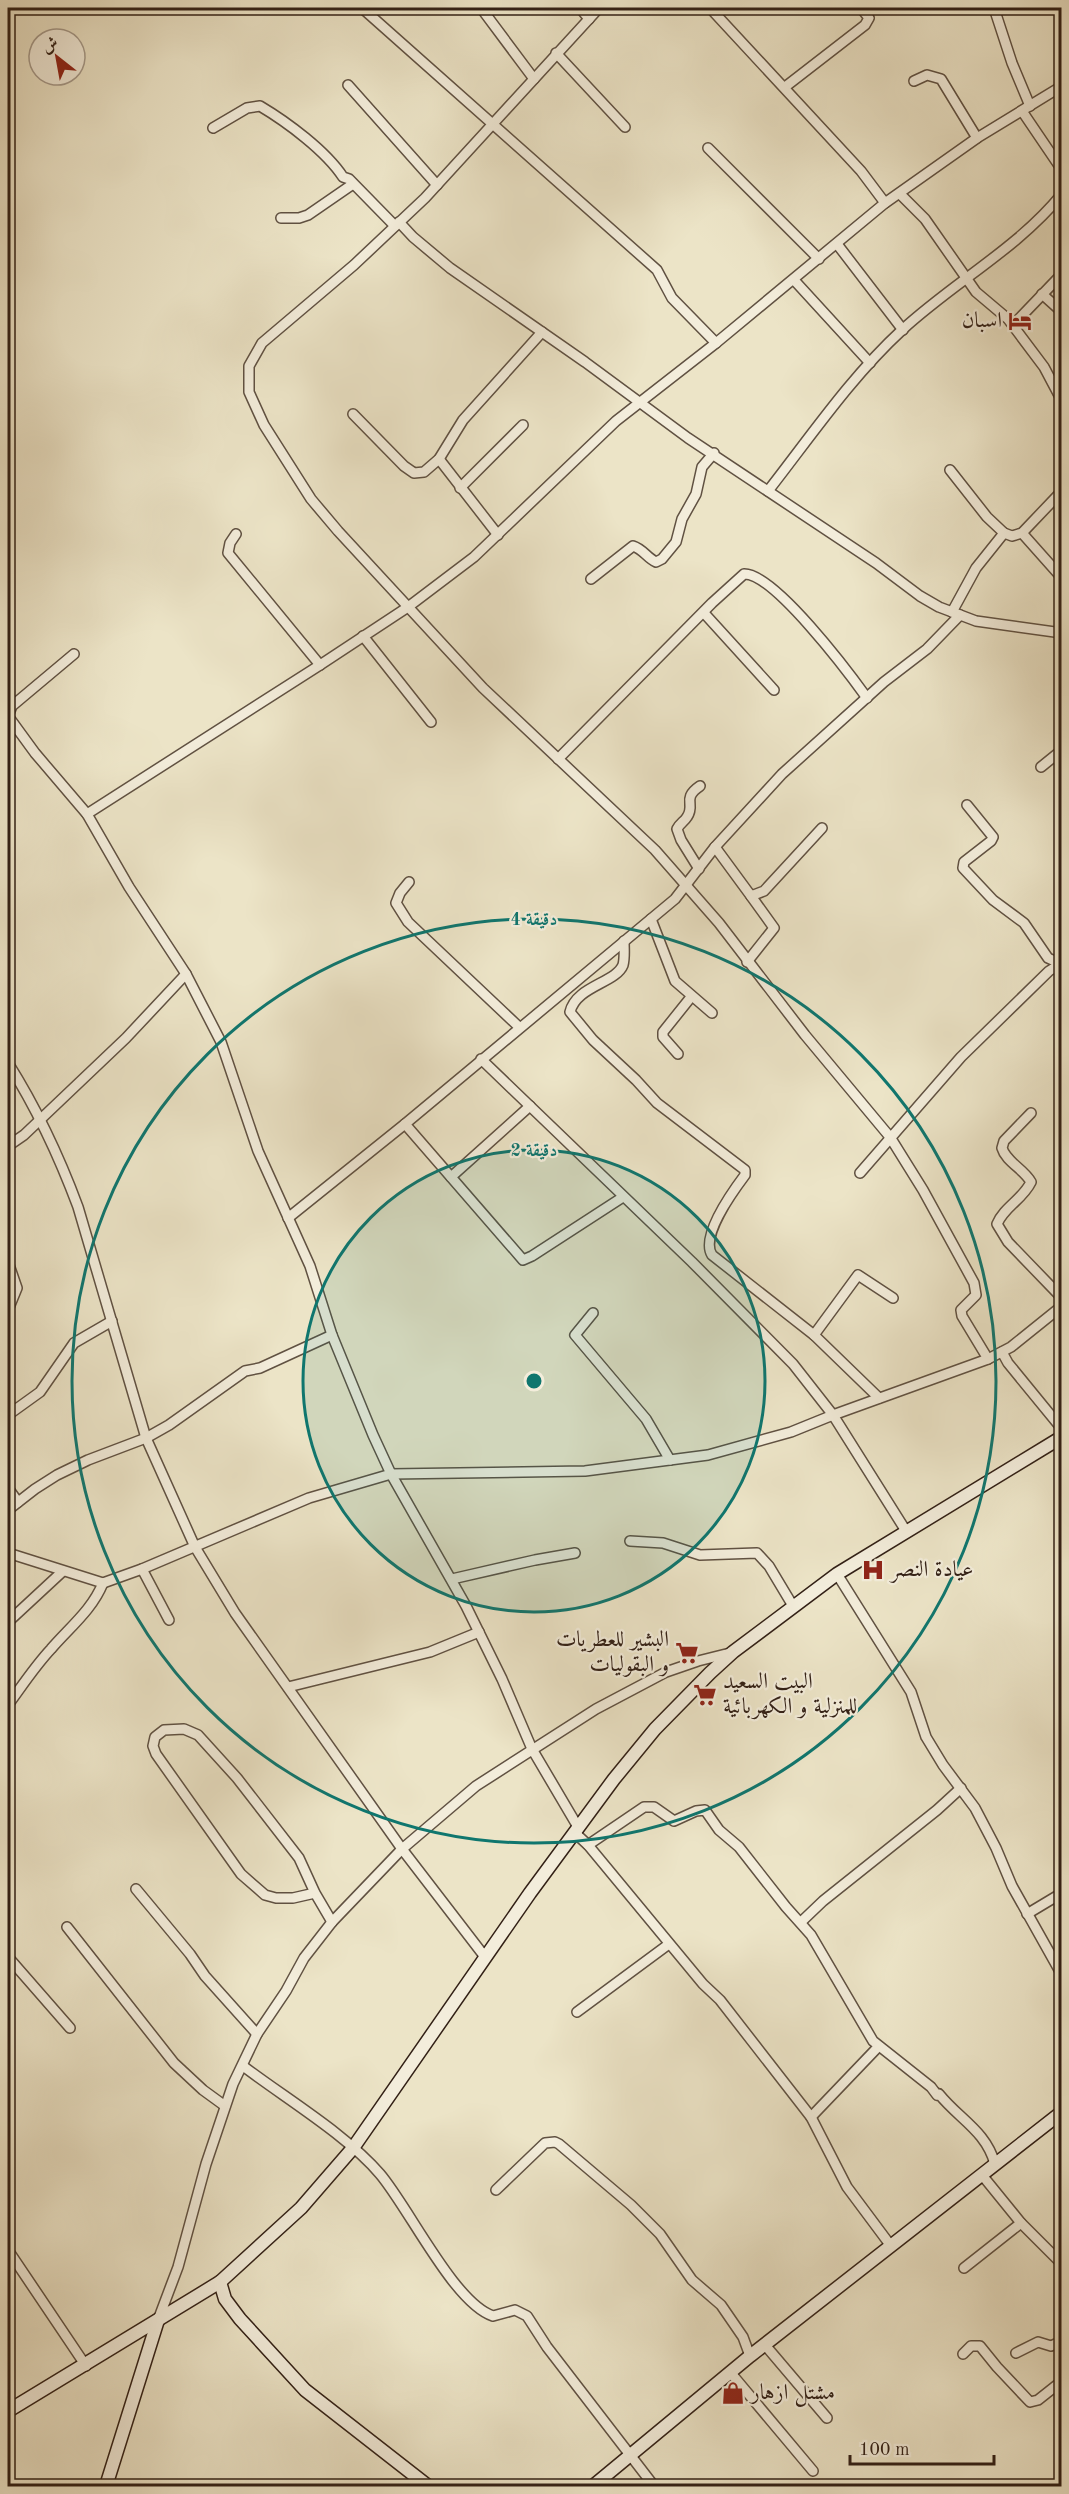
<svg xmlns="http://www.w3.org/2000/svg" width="1069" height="2494" viewBox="0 0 1069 2494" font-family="'Old Standard TT',Amiri,serif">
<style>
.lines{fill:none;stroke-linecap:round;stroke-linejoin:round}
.street-casing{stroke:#605142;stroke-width:12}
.secondary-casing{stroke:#322016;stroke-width:15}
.street{stroke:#f3eddb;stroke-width:9}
.secondary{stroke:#f3eddb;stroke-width:12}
.ring{fill:none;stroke:#0f766e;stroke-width:3}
.labels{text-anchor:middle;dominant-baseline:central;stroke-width:4.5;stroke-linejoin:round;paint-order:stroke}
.poi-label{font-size:22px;fill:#322016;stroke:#f3eddb;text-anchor:start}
.centre{fill:#0f766e;stroke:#f3eddb;stroke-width:3}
.ring-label{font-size:18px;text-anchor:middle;font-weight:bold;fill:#0f766e;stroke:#f3eddb;stroke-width:4.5;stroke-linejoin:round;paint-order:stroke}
</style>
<rect width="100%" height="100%" fill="#ece4c7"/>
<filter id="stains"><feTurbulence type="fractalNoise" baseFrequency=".00333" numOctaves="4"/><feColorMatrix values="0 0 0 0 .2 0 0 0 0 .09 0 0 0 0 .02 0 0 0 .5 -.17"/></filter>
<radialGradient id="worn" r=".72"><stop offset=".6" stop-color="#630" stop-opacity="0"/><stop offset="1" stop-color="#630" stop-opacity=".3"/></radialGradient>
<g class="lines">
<g class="street-casing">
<g id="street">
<path d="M362 8 657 270 672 298 716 343"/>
<path d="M481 8 534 79"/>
<path d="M580 8 589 19"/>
<path d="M599 8 425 198 354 265 262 343 249 366V392L264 425 311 499 338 531 483 688 655 850 719 923 805 1035 890 1137 923 1190 974 1283 976 1295 961 1310 962 1316 988 1359"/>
<path d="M710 8 861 171 885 203"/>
<path d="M994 8 1012 63 1030 106"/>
<path d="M556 53 625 127"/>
<path d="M914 81 927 75 941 79 977 138"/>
<path d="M348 85 437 185"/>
<path d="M785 87 865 25 869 18 861 8"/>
<path d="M1022 111 1062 170"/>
<path d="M213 128 247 108 260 106C287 122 326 151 343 177L349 179 395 226"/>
<path d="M708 148 819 259"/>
<path d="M900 194 925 219 976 292 1008 319 1044 367 1062 401"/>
<path d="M281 218H299L308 215 353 184"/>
<path d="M399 222 413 237 450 268 585 362 688 438 876 563 920 596 939 607 976 621 1062 633"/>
<path d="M837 244 903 330"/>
<path d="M794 280 870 363"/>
<path d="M1042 294 1062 312"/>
<path d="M1013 325 1062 274"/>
<path d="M353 414 404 466 414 473 424 472 439 459 463 420 542 332"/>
<path d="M439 459 498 535"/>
<path d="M950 470 987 517 1004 533 976 568 952 612"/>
<path d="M460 488 523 425"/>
<path d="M768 491C811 436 851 377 902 330 954 282 1017 249 1062 194"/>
<path d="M1004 533 1012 536 1022 533 1062 491"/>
<path d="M1022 533 1062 578"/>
<path d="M236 534 230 543 228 553 320 665"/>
<path d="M591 579 633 546C643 549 647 558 656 562L662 559 676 542 682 519 696 494 702 467 714 453"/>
<path d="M704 613 774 690"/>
<path d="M363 636 431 722"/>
<path d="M74 654 12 706 8 716 35 753 87 814 129 887 186 974 221 1042 258 1151 310 1266 332 1335 373 1435 391 1474 466 1606 502 1679 532 1749 578 1827"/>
<path d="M558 759 712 603 744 574C774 573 849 673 867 698"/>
<path d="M1041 767 1062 750"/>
<path d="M967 805 993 837 991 841 964 862 963 868 993 900 1024 923 1048 958 1061 964"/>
<path d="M87 814 320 665 408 607 474 557 616 421 716 343 885 203 977 138 1062 86"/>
<path d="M715 847 751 896 764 891 822 828"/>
<path d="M699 869 681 840 677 829C680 823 684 822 687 817 696 804 681 799 700 786"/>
<path d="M409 882 400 893 396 903 408 922 519 1027"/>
<path d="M651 919 675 981 712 1013"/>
<path d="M624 941C624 949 625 958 623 965 616 983 576 986 570 1012L593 1040 636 1080 657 1103 745 1170V1175C733 1191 700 1236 712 1255L814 1335 879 1398"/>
<path d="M747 962 774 928 751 896"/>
<path d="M678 1054 663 1037V1032L691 997"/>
<path d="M481 1059 692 1262 793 1364 833 1415 906 1531"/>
<path d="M8 1063C37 1109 59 1156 78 1207L146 1438 195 1547 235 1613 402 1849 485 1957"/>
<path d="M1031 1113 1004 1141 1002 1148C1006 1162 1024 1169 1031 1182 1023 1199 1004 1207 997 1224L1008 1242 1062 1298"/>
<path d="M405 1124 523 1260 532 1256 623 1197"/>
<path d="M8 1146 24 1135 126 1038 186 974"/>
<path d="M860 1173 961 1057 1049 971 1062 963"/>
<path d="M451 1177 530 1106"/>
<path d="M288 1218 405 1124 675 899 715 847 782 774 884 682 927 649 960 615"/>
<path d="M8 1262 17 1288 8 1310"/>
<path d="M593 1313 575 1335 646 1419 670 1460"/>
<path d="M814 1335 858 1275 893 1298"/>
<path d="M1002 1352 1008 1363 1062 1429"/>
<path d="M8 1415 40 1392 74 1343 112 1321"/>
<path d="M8 1488 18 1502"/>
<path d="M1060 1496 1062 1497"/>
<path d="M8 1510 35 1489 57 1475 88 1460 146 1438 169 1425 245 1371 260 1368 332 1335"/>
<path d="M630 1541 663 1543 700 1555 757 1553 769 1566 793 1606"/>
<path d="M8 1553 103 1583 142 1569 309 1498 391 1474 585 1471 708 1455 791 1432 833 1415 988 1359 1011 1347 1062 1306"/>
<path d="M142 1569 169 1620"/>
<path d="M837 1574 911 1692 926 1737 943 1765 975 1808 996 1848 1012 1886 1062 1975"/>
<path d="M452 1579 535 1560 575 1553"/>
<path d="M8 1622 63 1571"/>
<path d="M288 1687 430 1652 479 1632"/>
<path d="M8 1705C22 1686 35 1666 51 1649 70 1627 92 1610 103 1583"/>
<path d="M574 1832 588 1845 703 1984 720 2000 811 2117 847 2187 891 2246"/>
<path d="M588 1845 644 1807H654L674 1821 696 1811 705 1810 719 1830 739 1847 786 1907 811 1935 873 2041 931 2087 937 2095 939 2094C959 2119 986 2131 995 2164"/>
<path d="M136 1889 190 1954 205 1976 257 2034"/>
<path d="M315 1893 293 1898H276L265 1895 241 1874 156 1754 153 1746 155 1737 164 1730 184 1729 198 1735 237 1778 299 1858 315 1893 332 1922"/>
<path d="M1027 1914 1062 1893"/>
<path d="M801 1922 823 1901 937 1810 961 1788"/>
<path d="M67 1927 174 2063 203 2090 225 2106"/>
<path d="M8 1957 70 2028"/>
<path d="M577 2012 669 1944"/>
<path d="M243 2066C285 2098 347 2135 380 2174 409 2208 454 2303 493 2316L515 2310 527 2316 547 2347 654 2486"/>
<path d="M811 2117 878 2047"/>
<path d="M982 2175 1021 2223 1062 2264"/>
<path d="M496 2190 545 2143 555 2142 559 2144 631 2205 660 2234 692 2280 721 2305 743 2337 750 2356"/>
<path d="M8 2250 86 2366"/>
<path d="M964 2268 1021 2223"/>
<path d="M158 2320 178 2267 206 2164 233 2084 257 2034 286 1991 304 1958 332 1922 402 1849 476 1786 596 1709 666 1672 698 1661 730 1653"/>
<path d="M765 2345 827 2418"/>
<path d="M1016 2353 1038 2342 1051 2346 1062 2341"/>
<path d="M963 2354 971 2346H980L997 2367 1030 2402 1038 2400 1062 2381"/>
<path d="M730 2372 813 2471"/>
</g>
</g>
<g class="secondary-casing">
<g id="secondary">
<path d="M8 2411 220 2282"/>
<path d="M106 2486 158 2320"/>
<path d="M428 2486 305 2390 240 2319 225 2299 220 2282 301 2208 353 2148 530 1893 614 1779 655 1729 710 1673 733 1652 837 1574 1062 1437"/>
<path d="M593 2486 750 2356 1062 2112"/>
</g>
</g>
<use href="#street" class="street"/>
<use href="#secondary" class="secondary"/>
</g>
<circle cx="534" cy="1381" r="231" fill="#0f766e" fill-opacity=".12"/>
<g class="ring">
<circle cx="534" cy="1381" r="231"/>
<circle cx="534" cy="1381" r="462"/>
</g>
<defs>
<g id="hotel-bare" transform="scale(1.8)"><path d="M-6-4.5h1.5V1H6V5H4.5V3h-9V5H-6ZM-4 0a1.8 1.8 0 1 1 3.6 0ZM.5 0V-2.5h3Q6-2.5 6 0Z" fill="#8f2418" stroke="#f3eddb" stroke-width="2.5" paint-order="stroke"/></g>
<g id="hospital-bare" transform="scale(1.8)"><path d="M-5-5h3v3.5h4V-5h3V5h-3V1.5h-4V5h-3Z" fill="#8f2418" stroke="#f3eddb" stroke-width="2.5" paint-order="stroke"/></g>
<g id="supermarket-bare" transform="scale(1.8)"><path d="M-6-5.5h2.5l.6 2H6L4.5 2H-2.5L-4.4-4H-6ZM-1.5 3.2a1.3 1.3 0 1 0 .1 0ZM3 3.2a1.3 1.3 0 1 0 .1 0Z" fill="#8f2418" stroke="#f3eddb" stroke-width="2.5" paint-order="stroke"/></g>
<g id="shop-bare" transform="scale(1.8)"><path d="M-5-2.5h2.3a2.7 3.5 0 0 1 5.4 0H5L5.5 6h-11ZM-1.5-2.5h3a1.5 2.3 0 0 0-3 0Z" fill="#8f2418" stroke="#f3eddb" stroke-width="2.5" paint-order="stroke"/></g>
</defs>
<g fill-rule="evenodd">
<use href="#hotel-bare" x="1020" y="321"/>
<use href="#hospital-bare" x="873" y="1570"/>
<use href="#supermarket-bare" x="687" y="1653"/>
<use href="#supermarket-bare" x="705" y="1695"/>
<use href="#shop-bare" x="733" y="2393"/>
</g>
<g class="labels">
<g class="poi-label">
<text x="1002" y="321" text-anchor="end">اسبان</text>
<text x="891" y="1570">عيادة النصر</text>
<text x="669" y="1640" text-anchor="end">البشير للعطريات<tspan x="669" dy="25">و البقوليات</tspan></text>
<text x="723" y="1682">البيت السعيد<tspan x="723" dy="25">للمنزلية و الكهربائية</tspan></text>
<text x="751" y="2393">مشتل ازهار</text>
</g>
</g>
<circle cx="534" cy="1381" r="9" class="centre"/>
<g class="ring-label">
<text x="534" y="925">4 دقيقة</text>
<text x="534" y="1156">2 دقيقة</text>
</g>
<rect width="1069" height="2494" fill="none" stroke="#ece4c7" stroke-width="30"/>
<rect x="9" y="9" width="1051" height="2476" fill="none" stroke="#322016" stroke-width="3"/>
<rect x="15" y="15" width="1039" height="2464" fill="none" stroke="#322016" stroke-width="1.5"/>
<g transform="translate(57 57) rotate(329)"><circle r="28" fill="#f3eddb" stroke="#a69b8c" stroke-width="1.5"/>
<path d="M0-4.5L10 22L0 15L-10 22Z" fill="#8f2418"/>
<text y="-9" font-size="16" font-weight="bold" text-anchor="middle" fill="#322016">ش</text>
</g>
<path d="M850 2455v9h144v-9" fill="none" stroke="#322016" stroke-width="3"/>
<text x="859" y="2455" font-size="18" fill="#322016" stroke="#f3eddb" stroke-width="4.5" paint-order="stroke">100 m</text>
<rect width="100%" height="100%" filter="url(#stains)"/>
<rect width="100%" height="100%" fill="url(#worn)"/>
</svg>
